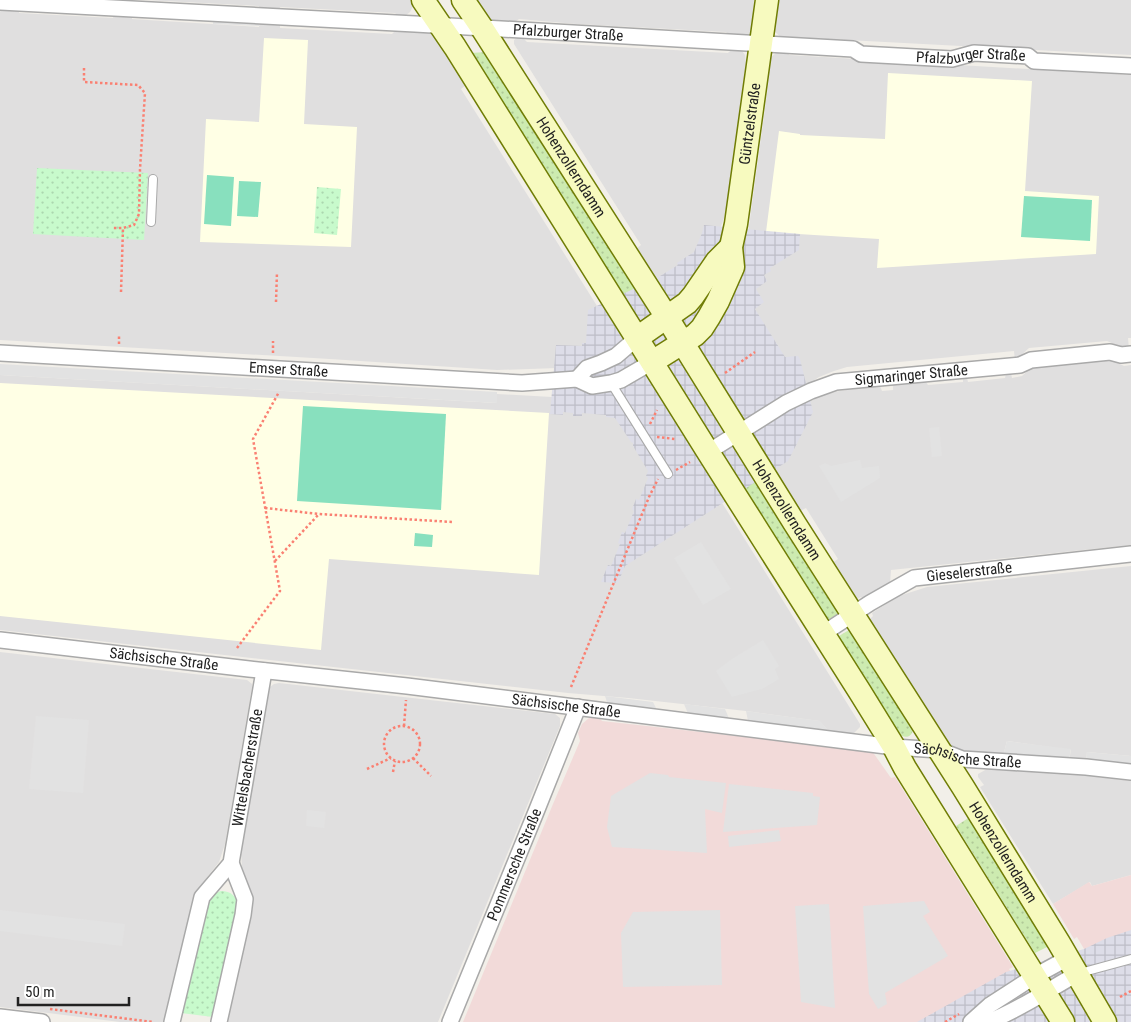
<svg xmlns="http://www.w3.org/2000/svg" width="1131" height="1022" viewBox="0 0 1131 1022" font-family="'Roboto Condensed',sans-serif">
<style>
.residential{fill:#e0dfdf}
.commercial{fill:#f2dad9}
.education{fill:#ffffe5}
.grass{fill:url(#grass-dots)}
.park{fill:url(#park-dots)}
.pitch{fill:#88e0be}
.parking{fill:#e2e2e2}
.plaza{fill:url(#plaza-grid)}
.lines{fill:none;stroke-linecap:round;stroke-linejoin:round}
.lane-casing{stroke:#a9a9a9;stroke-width:10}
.street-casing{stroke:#a9a9a9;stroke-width:18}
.secondary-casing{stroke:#707d05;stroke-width:25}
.path{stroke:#fa8072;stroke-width:2.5;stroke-dasharray:2.5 2.5;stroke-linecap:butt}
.lane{stroke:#fff;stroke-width:8}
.street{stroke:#fff;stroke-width:15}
.secondary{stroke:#f7fabf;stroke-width:22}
.labels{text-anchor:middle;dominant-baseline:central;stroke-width:4;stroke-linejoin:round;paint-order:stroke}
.street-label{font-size:15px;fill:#222;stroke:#fff}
</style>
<defs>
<pattern id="grass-dots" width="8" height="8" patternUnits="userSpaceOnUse" patternTransform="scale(1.25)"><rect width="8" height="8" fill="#cdebb0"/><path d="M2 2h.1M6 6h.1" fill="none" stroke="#b0c997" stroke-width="1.8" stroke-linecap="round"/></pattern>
<pattern id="park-dots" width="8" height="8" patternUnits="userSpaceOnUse" patternTransform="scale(1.25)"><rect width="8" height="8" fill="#c8facc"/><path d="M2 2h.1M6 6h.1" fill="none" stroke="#acd6af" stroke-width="1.8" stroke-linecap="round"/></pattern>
<pattern id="plaza-grid" width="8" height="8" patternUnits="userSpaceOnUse" patternTransform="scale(1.25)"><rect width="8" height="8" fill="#dddde8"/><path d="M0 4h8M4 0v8" fill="none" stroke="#bdbdc7"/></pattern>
</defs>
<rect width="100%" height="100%" fill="#f2efe9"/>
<g class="residential">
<path d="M146 0H414V4L410 12 405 16 399 17 395 13 280 7V11L260 10 259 6Z"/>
<path d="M473 0H754L753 13 757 18 752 35 747 37H731L726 32 576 24 519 19 512 24 493 23Z"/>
<path d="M779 0H1131V55L790 37V40H784L774 31 772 26V22L777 16Z"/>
<path d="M1 7 19 8V13L113 18 114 13 132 14V19L259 27 260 21 280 22V28L392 34 397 29 431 32 437 33 466 85 461 89 614 333 558 368 497 370 330 359 0 340V12Z"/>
<path d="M517 38H523L527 42 728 53 732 49H737L742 51 745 55 746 63 728 198 724 218 714 245 655 279 636 249 641 245 514 44V40Z"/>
<path d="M781 51 788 52 789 55 1131 75V338H1128L1129 349H1126L1107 341 1029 348 1015 361 1014 351 847 367 834 371 819 377 813 381 815 384 793 393 708 339 747 241 769 79 767 73 768 62 771 57 776 53Z"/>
<path d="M1107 358 1124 366 1131 365V545L891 570 890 584 863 599 861 597 855 600 832 563 838 559 806 508 800 511 756 441 797 407 824 395 839 391 880 386 882 391 893 390V385L926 382 928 385 963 382V378H967L968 382 1005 378 1006 374 1011 373 1012 378 1022 376 1035 364Z"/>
<path d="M0 375 496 403 497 394 552 397 651 389 860 724V727L854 733 848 735 830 732 819 721 746 711 628 698 568 693 0 630Z"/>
<path d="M1131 566V756L1087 752 1086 763 1069 760 1071 750 1007 741 1003 756 954 754 869 620 873 616 872 613 899 596 927 587Z"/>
<path d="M0 652 247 680 252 684V687L225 844 219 862 201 885 196 894 165 1022H120L0 1007Z"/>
<path d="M279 683 555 714 560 718V726L438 1022H225L244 944 251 907 250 893 242 867 241 853 270 687 274 684Z"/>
<path d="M987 769 1064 773 1069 770 1091 772 1097 777 1131 781V875L1092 886 1090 882 1053 904 980 787 984 785 978 777V774Z"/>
</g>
<g class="commercial">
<path d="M598 716 602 721 872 751 891 778 895 777 1013 967 1009 969 1011 972 950 1022H463L553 804 580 741 578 733 582 724 589 718Z"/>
<path d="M1131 875V1022L1103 981 1077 937 1074 939 1053 904 1089 882 1092 886Z"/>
</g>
<g class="education">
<path d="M264 38 308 40 304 124 357 127 351 247 200 242 206 119 259 122Z"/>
<path d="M888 73 1032 81 1025 191 1099 196 1096 254 877 268 879 239 766 232 779 131 800 134V135L885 139Z"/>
<path d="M0 383 549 413 539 575 329 559 321 650 0 616Z"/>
</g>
<g class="grass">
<path d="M487 52 644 302 633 310 470 53Z"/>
<path d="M731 443 839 613 828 620H827L721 451Z"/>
<path d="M849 630H851L913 728C913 738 904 739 898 733L838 638 839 636Z"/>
<path d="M970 817 1049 946 1035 953 956 826Z"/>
</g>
<g class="park">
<path d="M37 168 148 173 144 240 33 234Z"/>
<path d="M317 187 341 189 337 235 314 233Z"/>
<path d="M221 891C231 891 236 896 238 905L213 1017 181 1013 193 970 208 902C210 896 215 893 221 891Z"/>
</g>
<g class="pitch">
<path d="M207 175 234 177 231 226 204 224Z"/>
<path d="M239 181 261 182 258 217 237 216Z"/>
<path d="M1024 196 1092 200 1090 241 1021 237Z"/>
<path d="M303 406 446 414 441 510 297 501Z"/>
<path d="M415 533 433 535 432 547 414 546Z"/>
</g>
<g class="parking">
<path d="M213 19 259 22V26L213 24Z"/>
<path d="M0 364 497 392V403L0 375Z"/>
<path d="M939 427 942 456 932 457 929 428Z"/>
<path d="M860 460 862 468 879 466 880 478 841 502 819 466 825 463 831 466Z"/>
<path d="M701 542 731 589 703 605 674 558Z"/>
<path d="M763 640 779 666 775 669 779 679 762 689 732 697 716 671 732 659Z"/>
<path d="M605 696 653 702 659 714 609 708Z"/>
<path d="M684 704 725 709 730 721 689 716Z"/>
<path d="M746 711 820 721 830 732 748 721Z"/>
<path d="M36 716 89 720 83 793 29 789Z"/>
<path d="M1007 741 1071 749 1069 760 1003 756Z"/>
<path d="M1087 752 1131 756V766L1086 761Z"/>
<path d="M650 773 668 775 669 777 726 783 722 813 705 809 707 853 612 847 607 827 611 796Z"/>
<path d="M729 784 813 793V796L820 797 817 825 723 832Z"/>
<path d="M307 810 326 812 324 828 306 826Z"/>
<path d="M779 830 781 841 729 847 728 836Z"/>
<path d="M924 901 930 912 923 916 948 956 885 993 887 1004 878 1009 869 994 863 906Z"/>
<path d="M829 904 835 1008 801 1002 795 906Z"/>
<path d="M0 910 125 924 122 946 0 931Z"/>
<path d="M720 910 722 985 623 987 621 933 633 912Z"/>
</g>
<g class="plaza">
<path d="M704 225 800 234 799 250 770 268 771 271 764 275 767 281 756 289 764 302 755 309 785 357 798 356 800 359 813 412 788 461 625 566 618 583 601 582 608 565 611 566 620 544 618 543 622 532 625 533 634 511 632 509 636 499 639 500 648 478 646 476 648 471 633 446V443L631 442 615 418 606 417V415L582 413V416H573V413L563 412V415L550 414 556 345 582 346V343H586L588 310 655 279 678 265 677 263 694 252 702 233Z"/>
<path d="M1131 930V1022H917L1006 972 1084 949 1107 938Z"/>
</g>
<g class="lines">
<g class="lane-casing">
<g id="lane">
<path d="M151 222 153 179"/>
<path d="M611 383 668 474"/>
<path d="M1080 973 1131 959"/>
</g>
</g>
<g class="street-casing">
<g id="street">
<path id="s1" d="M0 2 415 24 853 49 861 54 952 59 974 53 1028 56 1034 61 1131 66"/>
<path id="s2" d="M0 353 522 383 577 379 592 386 611 383 621 380 652 362"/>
<path d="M577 379 587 368 601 363 616 356 637 338"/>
<path id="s3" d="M708 452 786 403 811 391 836 382 1020 365 1031 360 1110 352 1121 355 1131 354"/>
<path id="s4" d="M824 633 870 603 914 578 1131 554"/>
<path id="s5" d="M0 640 249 669 407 686 894 747 939 750 962 759 1086 767 1131 772"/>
<path d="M0 1017 42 1022"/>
<path id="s6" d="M172 1022 202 897 231 863 264 671"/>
<path d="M219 1022 243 915 245 899 231 863"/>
<path id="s7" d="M450 1022 536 812 578 707"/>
<path d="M971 1022 990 1005 1035 976 1068 958"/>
<path d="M988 1022C1019 1010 1048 990 1077 974"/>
</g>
</g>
<g class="secondary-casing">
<g id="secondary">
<path d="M423 0 455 47 708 452 860 692 894 747 905 768 1063 1022"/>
<path id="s8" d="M463 0 482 28 661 308 795 524 963 787 1059 943 1105 1022"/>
<path d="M637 338 687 303 693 296 717 261 731 247"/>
<path id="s9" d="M652 362 695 335 702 328 709 317 718 301 733 267 731 247 736 224 767 0"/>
</g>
</g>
<g class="path">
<path d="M84 68V82L138 85 145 93 140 169 139 214 134 225 123 228H113"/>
<path d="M121 292 123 228"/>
<path d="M276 302 277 272"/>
<path d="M119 344V335"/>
<path d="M273 353V341"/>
<path d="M725 373 755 352"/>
<path d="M650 424 657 410"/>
<path d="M657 437 675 439"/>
<path d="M676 470 690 462"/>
<path d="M265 508 319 514 453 522"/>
<path d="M275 561 319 514"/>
<path d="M237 648 280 591 253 439 279 392"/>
<path d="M571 687 649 497 658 479"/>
<path d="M404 726 406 700"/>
<circle cx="402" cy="744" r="18"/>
<path d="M413 758 431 776"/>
<path d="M367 769 391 758"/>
<path d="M393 772 395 761"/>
<path d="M1120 997 1131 991"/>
<path d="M50 1009 153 1022"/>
<path d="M945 1022 959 1014"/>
</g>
<use href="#lane" class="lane"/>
<use href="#street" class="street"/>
<use href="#secondary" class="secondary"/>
</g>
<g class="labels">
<g class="street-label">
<text stroke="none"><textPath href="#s1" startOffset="569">Pfalzburger Straße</textPath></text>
<text stroke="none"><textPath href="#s1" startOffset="974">Pfalzburger Straße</textPath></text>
<text stroke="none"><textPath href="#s9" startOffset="274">Güntzelstraße</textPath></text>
<text stroke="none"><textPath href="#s8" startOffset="199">Hohenzollerndamm</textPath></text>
<text stroke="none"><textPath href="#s2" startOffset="289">Emser Straße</textPath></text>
<text stroke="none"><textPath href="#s3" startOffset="222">Sigmaringer Straße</textPath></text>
<text stroke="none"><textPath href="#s8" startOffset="604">Hohenzollerndamm</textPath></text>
<text stroke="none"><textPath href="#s4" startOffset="161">Gieselerstraße</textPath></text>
<text stroke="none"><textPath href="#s5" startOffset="165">Sächsische Straße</textPath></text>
<text stroke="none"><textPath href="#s5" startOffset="570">Sächsische Straße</textPath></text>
<text stroke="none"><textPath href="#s5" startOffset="975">Sächsische Straße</textPath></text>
<text stroke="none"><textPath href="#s6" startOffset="270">Wittelsbacherstraße</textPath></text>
<text stroke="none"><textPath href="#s8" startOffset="1009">Hohenzollerndamm</textPath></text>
<text stroke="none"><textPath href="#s7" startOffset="170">Pommersche Straße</textPath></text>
</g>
</g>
<path d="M18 997v8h111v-8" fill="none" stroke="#222222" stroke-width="2.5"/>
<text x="25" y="997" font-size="15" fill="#222222" stroke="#ffffff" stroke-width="4" paint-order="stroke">50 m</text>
</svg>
